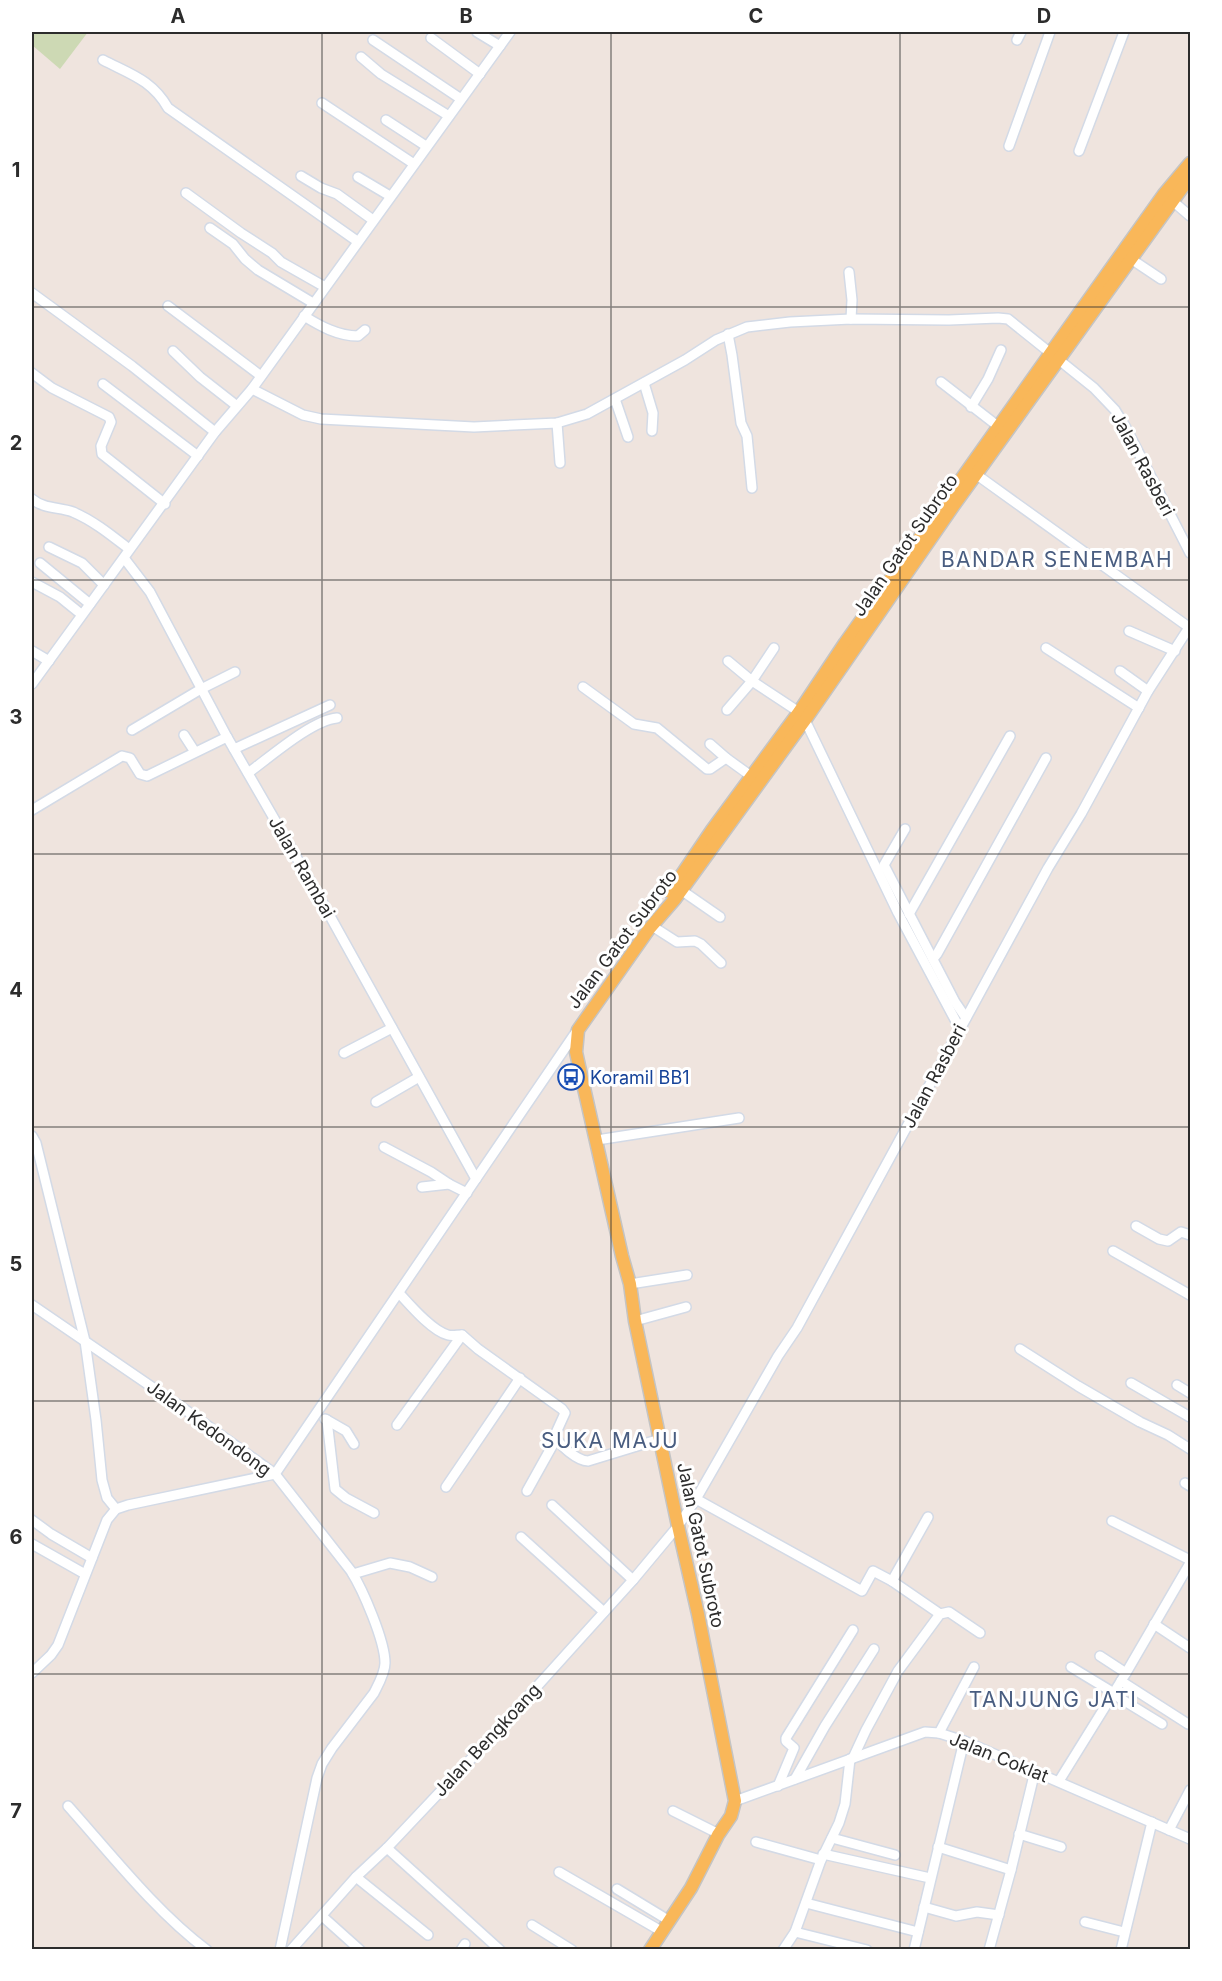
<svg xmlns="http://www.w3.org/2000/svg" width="1222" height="1981" viewBox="0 0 1222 1981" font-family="Inter,sans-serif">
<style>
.cemetery{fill:#cdd9b4}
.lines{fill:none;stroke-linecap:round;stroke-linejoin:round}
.minor-casing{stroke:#d3dae6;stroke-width:12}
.major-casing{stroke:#c4c4c4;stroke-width:15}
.minor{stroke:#fff;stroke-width:9}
.major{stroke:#f9b759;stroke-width:12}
.grid{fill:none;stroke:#2c2c2c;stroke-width:1.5;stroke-opacity:0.55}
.labels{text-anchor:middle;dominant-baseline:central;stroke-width:6;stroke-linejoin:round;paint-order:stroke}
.street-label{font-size:18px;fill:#2c2c2c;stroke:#fff}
.transit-label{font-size:18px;fill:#164399;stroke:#fff;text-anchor:start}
.quarter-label{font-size:21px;letter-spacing:1.5px;fill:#495d80;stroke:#fff}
.neatline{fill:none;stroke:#2c2c2c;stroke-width:2}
.grid-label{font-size:20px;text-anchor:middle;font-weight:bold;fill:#2c2c2c}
</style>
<rect width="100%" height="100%" fill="#efe4de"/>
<path class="cemetery" d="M32 32H88L60 69 32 45Z"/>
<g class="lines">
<g class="minor-casing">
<g id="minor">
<path d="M477 32 500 46"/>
<path d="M431 38 480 74"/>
<path d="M373 40 461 99"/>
<path d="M1017 40 1021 32"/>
<path d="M361 57 381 74 449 116"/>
<path d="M103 60C130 74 152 80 168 108L357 241"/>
<path d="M322 103 414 164"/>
<path d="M386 120 426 146"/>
<path d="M1009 146 1050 32"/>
<path d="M1079 151 1124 32"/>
<path d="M301 176 321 188 337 194 373 220"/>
<path d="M358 177 390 196"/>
<path d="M186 193 241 233 272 253 281 262 325 287"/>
<path d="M1169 198 1190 216"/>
<path d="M210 228 233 244 245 259 258 270 313 303"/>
<path d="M1131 259 1161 279"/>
<path d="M849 272 852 300 851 319"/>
<path d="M32 293 132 366 215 432"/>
<path d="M168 306 261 376"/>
<path d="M304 316C320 326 338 336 358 336L365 330"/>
<path d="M728 334 732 355 741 423 747 436 752 488"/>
<path d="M173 351 200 377 237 406"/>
<path d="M32 373 52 388 109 417 111 422 101 446 102 454 165 504"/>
<path d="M941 382 999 427"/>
<path d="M644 383 653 413 652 431"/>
<path d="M103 384 198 456"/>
<path d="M252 389 303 415 321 419 474 427 557 423 587 414 685 360 716 340 747 327 790 322 851 319 949 320 998 318 1008 319 1094 388 1115 410 1126 428 1190 553"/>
<path d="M615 399 628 437"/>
<path d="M971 407 988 379 1001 350"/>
<path d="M557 423 560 463"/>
<path d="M977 475 1190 628"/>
<path d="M32 499C44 509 59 507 73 512 94 521 111 535 129 549"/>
<path d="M49 547 82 563 104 585"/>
<path d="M124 558 150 592 227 737 325 907 476 1179"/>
<path d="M40 563 90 604"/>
<path d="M32 582 60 597 81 614"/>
<path d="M1129 631 1175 651"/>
<path d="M1046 648 1139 708"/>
<path d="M32 651 49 661"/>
<path d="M728 661 752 681 799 712 805 720 898 913 960 1029"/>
<path d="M1120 671 1148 691"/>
<path d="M32 684 215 432 252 389 510 32"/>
<path d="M583 687 634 724 657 728 707 769H710L726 758 751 776"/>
<path d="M727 710 752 681 774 648"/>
<path d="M132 730 201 689 235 672"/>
<path d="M184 735 195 752"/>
<path d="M710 744 726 758"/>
<path d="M234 749 330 705"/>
<path d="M248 773C269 758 312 720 337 718"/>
<path d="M32 810 122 756 130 758 140 774 147 776 227 737"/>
<path d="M905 829 884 865 955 1002 966 1018"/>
<path d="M681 890 720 917"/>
<path d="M909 914 1010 736"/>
<path d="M652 926 677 942 695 941 701 944 721 963"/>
<path d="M933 959 937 954 1046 758"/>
<path d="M344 1053 392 1028"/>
<path d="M376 1102 419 1077"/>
<path d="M32 1136 36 1143 85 1341 96 1420 102 1480 107 1498 116 1509"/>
<path d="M597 1140 739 1118"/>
<path d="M384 1147 431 1172 449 1184 467 1193"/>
<path d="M422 1187 449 1184"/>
<path d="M1136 1226 1159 1239 1168 1241 1181 1232 1190 1235"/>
<path d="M1113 1251 1190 1295"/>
<path d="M630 1284 687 1275"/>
<path d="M399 1293C410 1305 432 1331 448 1335 452 1336 457 1335 462 1335L478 1349 562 1409 565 1413 555 1435C558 1445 578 1461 588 1461L660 1439"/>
<path d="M32 1305 187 1411 275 1474 351 1571C363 1590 385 1641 385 1663 385 1673 378 1685 374 1693L332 1748 322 1764 317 1778 280 1950"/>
<path d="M635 1321 686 1307"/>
<path d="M1020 1349 1078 1386 1140 1422 1168 1435 1190 1449"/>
<path d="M1131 1383 1190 1417"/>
<path d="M1177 1385 1190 1393"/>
<path d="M325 1419 346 1431 354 1444"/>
<path d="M327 1420 335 1489 346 1498 374 1513"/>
<path d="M397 1425 462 1335"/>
<path d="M1185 1483 1190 1486"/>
<path d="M446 1487 520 1378"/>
<path d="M527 1491 556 1439"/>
<path d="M696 1499 862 1591 873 1571 892 1581 940 1614"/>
<path d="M552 1505 633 1580"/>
<path d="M32 1520 51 1534 92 1558"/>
<path d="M1112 1521 1190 1560"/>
<path d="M521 1537 604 1612"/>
<path d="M32 1544 85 1574"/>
<path d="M353 1574 390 1563 410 1567 432 1577"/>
<path d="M892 1581 928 1517"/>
<path d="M1154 1624 1190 1648"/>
<path d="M1100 1656 1126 1673"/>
<path d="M1071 1667 1114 1693"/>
<path d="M32 1673 51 1655 58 1645 107 1520 116 1509 128 1505 275 1474 576 1032"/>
<path d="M1121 1681 1188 1724"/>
<path d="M1113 1694 1162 1724"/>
<path d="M939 1733 974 1667"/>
<path d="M853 1758 866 1730 898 1671 940 1614 949 1612 980 1633"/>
<path d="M795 1779 825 1726 874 1649"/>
<path d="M1059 1781 1126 1673 1190 1563"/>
<path d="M778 1786 794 1748 786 1741V1738L853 1630"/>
<path d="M735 1801 925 1732 939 1733 964 1741 1190 1839"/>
<path d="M68 1806C110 1853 156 1912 207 1950"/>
<path d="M673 1811 719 1834"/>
<path d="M1169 1830 1190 1790"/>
<path d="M1019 1834 1061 1847"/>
<path d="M832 1838 895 1855"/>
<path d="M756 1842 821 1860"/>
<path d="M938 1847 1011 1870"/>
<path d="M387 1848 500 1950"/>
<path d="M823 1854 930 1878"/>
<path d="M559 1872 661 1931"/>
<path d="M356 1877 428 1935"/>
<path d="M617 1889 668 1920"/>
<path d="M806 1903 918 1932"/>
<path d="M924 1907 956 1916 977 1912 999 1915"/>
<path d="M322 1916 360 1950"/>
<path d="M1085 1922 1124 1932"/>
<path d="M532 1925 572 1950"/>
<path d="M795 1932 867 1950"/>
<path d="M291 1950 356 1877 387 1848 486 1743 633 1580 678 1526 696 1499 778 1356 797 1328 1048 868 1081 814 1148 691 1190 626"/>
<path d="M461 1950 465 1944"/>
<path d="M783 1950 795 1932 821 1860 839 1823 845 1804 850 1759"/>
<path d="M914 1950 964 1741"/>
<path d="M989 1950 1011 1870 1035 1771"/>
<path d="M1121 1950 1152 1822"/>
</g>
</g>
<g class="major-casing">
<g id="major">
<path d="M670 892 712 830 799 712 845 643 1050 354 1164 194 1190 163"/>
<path d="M650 1950 691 1888 718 1835 731 1816 735 1801 698 1614 678 1526 635 1321 630 1284 622 1256 579 1066 576 1052 578 1030 649 929 675 899 805 720 954 505 1190 177"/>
</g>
</g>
<use href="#minor" class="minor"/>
<use href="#major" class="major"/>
</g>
<path class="grid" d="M322 32V1950M611 32V1950M900 32V1950M32 307H1190M32 580H1190M32 854H1190M32 1127H1190M32 1401H1190M32 1674H1190"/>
<defs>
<g id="bus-ring" transform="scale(1.35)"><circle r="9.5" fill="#fff" stroke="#1a4fb4" stroke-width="1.5"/><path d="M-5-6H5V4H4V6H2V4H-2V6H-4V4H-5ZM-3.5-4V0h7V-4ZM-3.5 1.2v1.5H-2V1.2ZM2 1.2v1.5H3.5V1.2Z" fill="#1a4fb4"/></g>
</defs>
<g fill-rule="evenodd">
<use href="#bus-ring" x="571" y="1077"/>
</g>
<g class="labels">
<g class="street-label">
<text transform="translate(1143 464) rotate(62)">Jalan Rasberi</text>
<text transform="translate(905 545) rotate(-55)">Jalan Gatot Subroto</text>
<text transform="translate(302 867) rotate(60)">Jalan Rambai</text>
<text transform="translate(622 939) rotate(-53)">Jalan Gatot Subroto</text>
<text transform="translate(934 1076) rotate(-62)">Jalan Rasberi</text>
<text transform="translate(209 1428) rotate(36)">Jalan Kedondong</text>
<text transform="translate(701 1545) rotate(78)">Jalan Gatot Subroto</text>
<text transform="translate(487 1740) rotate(-47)">Jalan Bengkoang</text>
<text transform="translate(999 1757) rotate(22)">Jalan Coklat</text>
</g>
<g class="transit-label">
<text x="590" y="1077">Koramil BB1</text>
</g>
<g class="quarter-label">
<text x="1057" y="559">BANDAR SENEMBAH</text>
<text x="610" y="1440">SUKA MAJU</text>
<text x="1053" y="1699">TANJUNG JATI</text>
</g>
</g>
<rect width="1222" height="1981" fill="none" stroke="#ffffff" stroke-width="66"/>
<rect x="33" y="33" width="1156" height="1915" class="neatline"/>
<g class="grid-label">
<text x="178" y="23">A</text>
<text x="466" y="23">B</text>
<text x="756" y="23">C</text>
<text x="1044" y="23">D</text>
<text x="16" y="177">1</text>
<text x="16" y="450">2</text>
<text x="16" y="724">3</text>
<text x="16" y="997">4</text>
<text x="16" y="1271">5</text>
<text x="16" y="1544">6</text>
<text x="16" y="1818">7</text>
</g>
</svg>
